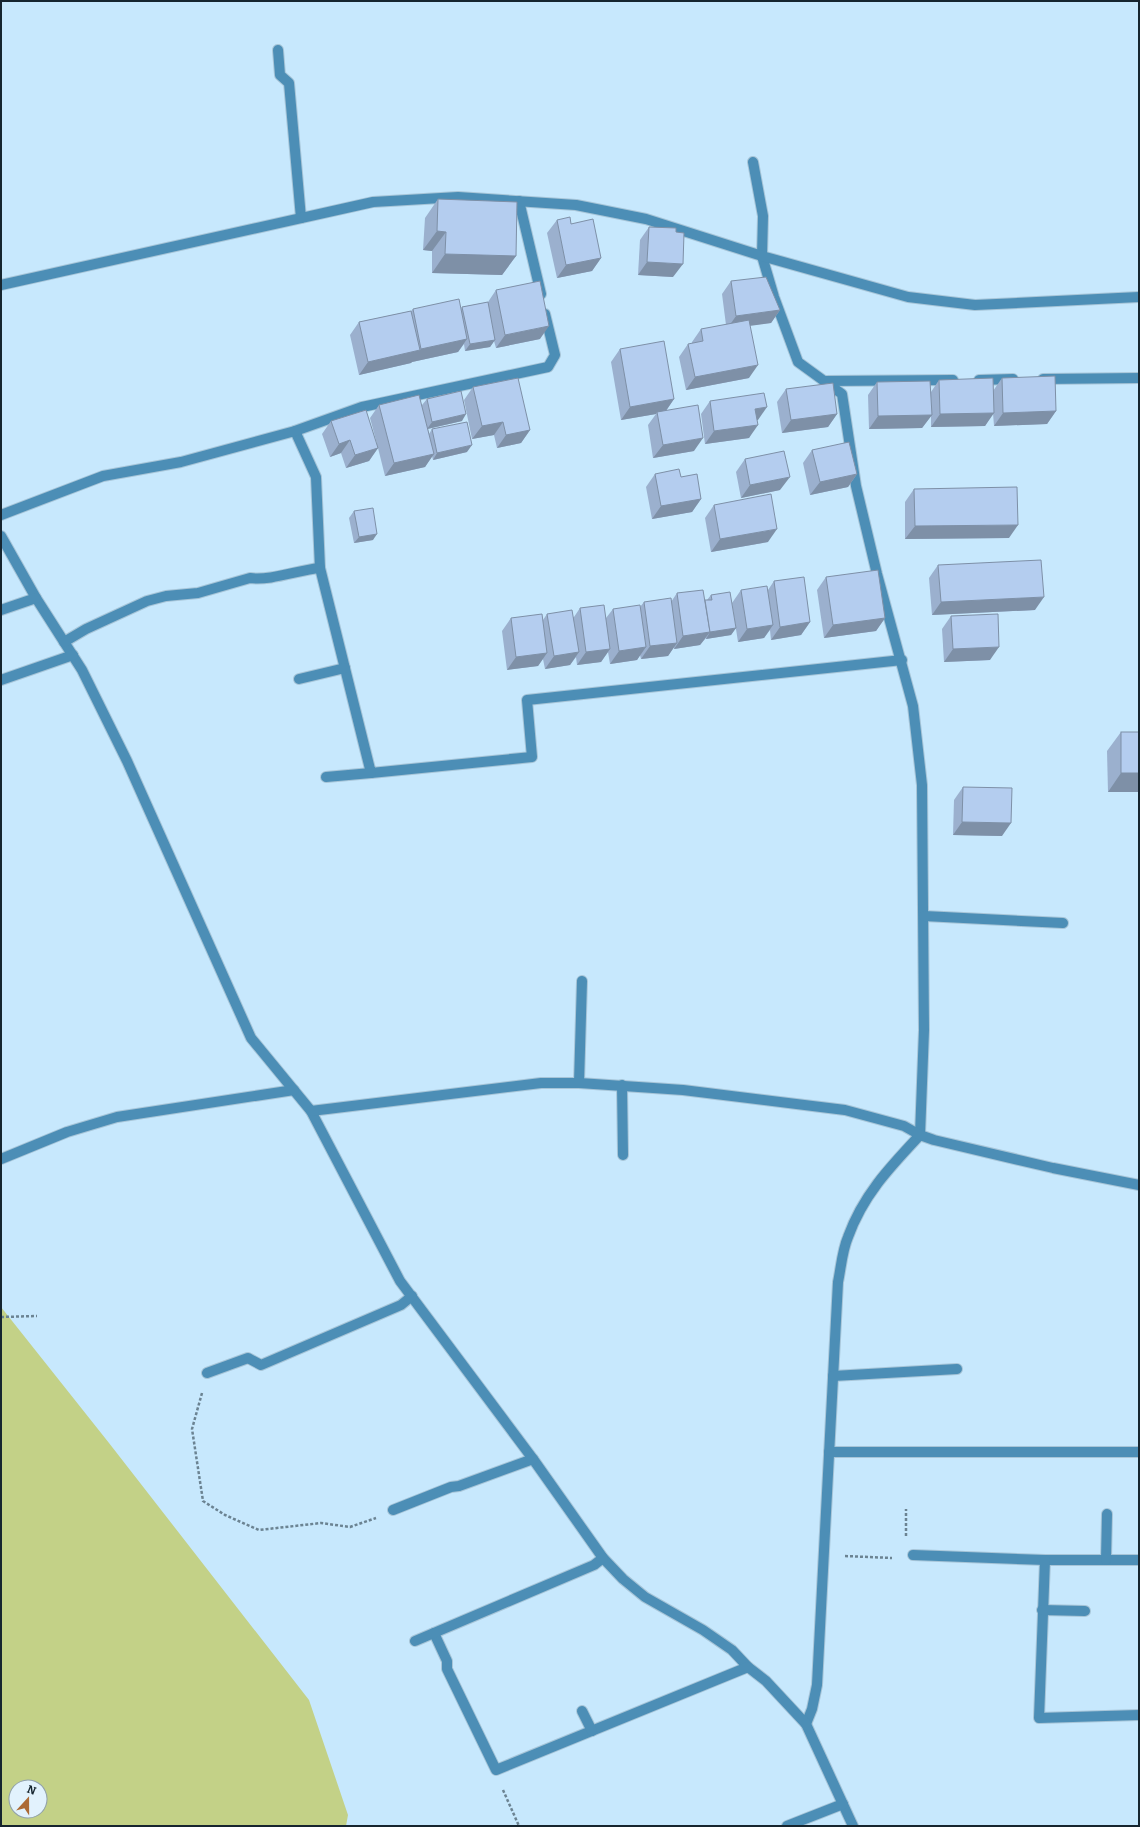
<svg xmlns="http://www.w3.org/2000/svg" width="1140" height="1827" viewBox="0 0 1140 1827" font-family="Bitter,serif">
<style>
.green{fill:#c3d187;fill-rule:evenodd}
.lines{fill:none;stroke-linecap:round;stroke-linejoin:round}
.minor-casing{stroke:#a7c5d8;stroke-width:12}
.path{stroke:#6b8392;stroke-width:2.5;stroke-dasharray:3 2;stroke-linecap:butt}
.minor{stroke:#4c8eb6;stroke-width:10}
.wall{fill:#9bb0ce}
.shaded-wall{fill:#7e90a7}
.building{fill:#b4cdef;stroke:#7e90a7}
</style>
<rect width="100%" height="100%" fill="#c7e8fd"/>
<path class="green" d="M1 1307 109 1443 309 1700 348 1815 346 1826H1ZM16 1787H40V1811H16Z"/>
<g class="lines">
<g class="minor-casing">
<g id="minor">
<path d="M278 50 280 75 289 83 301 218"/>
<path d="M753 162 763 216 762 256 774 297 798 362 842 394 856 486 877 574 913 706 922 785 924 1030 920 1135C890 1167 863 1195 848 1237 842 1251 841 1268 838 1282L817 1685 812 1709 806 1724"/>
<path d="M519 201 541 294"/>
<path d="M1 285 373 202 458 197 576 205 646 219 762 256 908 297 975 305 1139 297"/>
<path d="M1043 379 1139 378"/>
<path d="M979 380 1013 379"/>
<path d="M825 381 953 380"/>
<path d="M295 431 316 477 320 568 371 773 532 757 527 700 902 660"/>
<path d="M1 515 103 476 181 462 295 431 362 407 548 367 555 355 545 314"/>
<path d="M1 536 36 598 82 670 127 761 251 1038 311 1111 400 1281 533 1459 603 1558 623 1579 645 1597 703 1630 732 1650 748 1667 766 1681 806 1724 853 1826"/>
<path d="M1 610 36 598"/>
<path d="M64 642 86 629 147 601 166 596 198 593 250 578C271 581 298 570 320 568"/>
<path d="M299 679 345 668"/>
<path d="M1 680 73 655"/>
<path d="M326 777 371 773"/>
<path d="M924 916 1063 923"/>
<path d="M579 1083 582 981"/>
<path d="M622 1085 623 1155"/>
<path d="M311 1111 541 1083H579L683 1090 845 1110 904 1126 920 1135 934 1140 1053 1168 1139 1185"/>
<path d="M1 1159 67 1132 117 1117 294 1090"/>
<path d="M207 1373 248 1358 261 1365 401 1305 412 1296"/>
<path d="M833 1376 957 1369"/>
<path d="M829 1452H1139"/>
<path d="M393 1510 451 1487 459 1486 533 1459"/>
<path d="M913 1555 1045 1560H1139"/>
<path d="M1045 1560 1039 1718 1139 1715"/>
<path d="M1106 1560 1107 1514"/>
<path d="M1042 1610 1085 1611"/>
<path d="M434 1633 447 1661V1669L496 1770 748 1667"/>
<path d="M415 1641 594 1565 603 1558"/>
<path d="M582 1711 592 1731"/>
<path d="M787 1826 843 1804"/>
</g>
</g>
<g class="path">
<path d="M1 1317 37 1316"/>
<path d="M202 1393 192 1429 203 1501 225 1515 259 1530 321 1523 350 1527 376 1518"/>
<path d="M906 1536V1509"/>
<path d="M845 1556 892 1558"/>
<path d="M503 1790 519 1826"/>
</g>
<use href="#minor" class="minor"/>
</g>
<g class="wall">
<path d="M438 199 516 256 502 275 432 273V251L423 250 425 218Z"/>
<path d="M557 220 571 224 601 258 592 271 557 278 547 233Z"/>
<path d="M649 227 673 277 638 275 640 240Z"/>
<path d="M731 281 780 310 771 323 750 325 749 378 686 390 679 357 688 344H692V342L701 329 726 325 722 294Z"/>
<path d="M496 290 540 339 496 348 494 341 490 347 465 351 464 344 458 352 412 362 411 363 359 375 350 335 359 322 411 311 413 309H461L462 307 488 302Z"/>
<path d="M620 349 674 399 666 411 694 451 653 458 648 425 656 414 621 420 611 362Z"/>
<path d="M1002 378 1056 411 1047 424 994 426 993 413 985 426 931 427V416L922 428 869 429 868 395 877 382 931 392 939 380 993 391Z"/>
<path d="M473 387 530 430 521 443 497 448 494 435 472 439 464 400Z"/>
<path d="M786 389 837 414 828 427 782 433 777 402Z"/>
<path d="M427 399 462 421 428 429 429 434 432 429 467 452 433 460 432 456 425 467 385 476 378 448 369 461 346 468 341 453 330 457 322 434 331 421 377 444 370 418 379 405H422Z"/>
<path d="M710 401 758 420H757L749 438 705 444 701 414Z"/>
<path d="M812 450 857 474 848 487 810 495 803 463Z"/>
<path d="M745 459 780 490 741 498 736 472Z"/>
<path d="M655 474 681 477 701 499 692 512 652 519 646 487Z"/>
<path d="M914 489 1009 538 905 539V502Z"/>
<path d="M714 505 768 542 711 552 705 518Z"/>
<path d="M354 511 373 540 354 543 349 518Z"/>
<path d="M938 565 1035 610 932 615 929 578Z"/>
<path d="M826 577 885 618 876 631 824 638 817 590Z"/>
<path d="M774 581 810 622 801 635 771 640 770 630 764 638 738 642 732 603 741 590H768Z"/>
<path d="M677 593 705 601 707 600 711 595 736 628 731 635 706 639V638L700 645 674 649V647L668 656 641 659 640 655 637 660 610 664 608 652 601 662 577 665 576 657 570 665 545 669 543 659 538 666 507 670 502 631 511 618 543 620 547 614 574 617 580 608 606 618 613 609 640 607 644 602H671Z"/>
<path d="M951 616 990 660 944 662 942 629Z"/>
<path d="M1121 732H1139V792H1108L1107 751Z"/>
<path d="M963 787 1002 836 953 835 954 800Z"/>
</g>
<g class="shaded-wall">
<path d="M437 231 446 232 432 251 423 250Z"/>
<path d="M445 254 516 256 502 275 432 273Z"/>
<path d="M601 258 592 271 557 278 566 265Z"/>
<path d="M647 262 683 264 673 277 638 275Z"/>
<path d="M780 310 771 323 727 329 736 316Z"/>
<path d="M549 326 540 339 496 348 505 335Z"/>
<path d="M467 339 458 352 412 362 411 363 359 375 368 362 420 350 421 349Z"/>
<path d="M495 340 490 347 465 351 470 344Z"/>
<path d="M758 365 749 378 686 390 695 377Z"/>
<path d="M674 399 665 412H657L656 414 621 420 630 407Z"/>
<path d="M767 407 758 420 746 422 755 409Z"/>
<path d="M1056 411 1047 424 994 426 1003 413Z"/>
<path d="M994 413 985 426 931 427 940 414Z"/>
<path d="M466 414 462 421 427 429 432 422Z"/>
<path d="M837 414 828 427 782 433 791 420Z"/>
<path d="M932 415 922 428 869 429 878 416Z"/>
<path d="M503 422 494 435 472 439 482 426Z"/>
<path d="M758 425 749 438 705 444 714 431Z"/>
<path d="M530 430 521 443 497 448 506 435Z"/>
<path d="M703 438 694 451 653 458 663 445Z"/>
<path d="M350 440 341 453 330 457 339 444Z"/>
<path d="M472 445 467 452 433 460 437 453Z"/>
<path d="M378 448 369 461 346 468 355 455Z"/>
<path d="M434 454 425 467 385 476 394 463Z"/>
<path d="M857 474 848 487 810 495 820 482Z"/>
<path d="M790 477 780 490 741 498 750 485Z"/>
<path d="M701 499 692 512 652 519 661 506Z"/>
<path d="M1018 525 1009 538 905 539 915 526Z"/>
<path d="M777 529 768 542 711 552 720 539Z"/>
<path d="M377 534 373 540 354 543 359 537Z"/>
<path d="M1044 597 1035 610 932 615 941 602Z"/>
<path d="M885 618 876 631 824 638 833 625Z"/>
<path d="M810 622 801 635 771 640 780 627Z"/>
<path d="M773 625 764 638 738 642 747 629Z"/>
<path d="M736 628 731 635 706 639 710 632Z"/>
<path d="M710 632 700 645 674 649 683 636Z"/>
<path d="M677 643 668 656 641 659 650 646Z"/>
<path d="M646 647 637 660 610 664 619 651Z"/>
<path d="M999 647 990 660 944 662 953 649Z"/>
<path d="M610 649 601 662 577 665 586 652Z"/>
<path d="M579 652 570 665 545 669 554 656Z"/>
<path d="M547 653 538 666 507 670 516 657Z"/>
<path d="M1121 773H1139V792H1108Z"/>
<path d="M962 822 1011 823 1002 836 953 835Z"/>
</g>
<g class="building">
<path d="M438 199 517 202 516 256 445 254 446 232 437 231Z"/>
<path d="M570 217 571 224 593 219 601 258 566 265 557 220Z"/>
<path d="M649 227 676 228V232L684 233 683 264 647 262Z"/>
<path d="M766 277 780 310 736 316 731 281Z"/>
<path d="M540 281 549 326 505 335 496 290Z"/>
<path d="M459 299 467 339 421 349 413 309Z"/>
<path d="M488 302 495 340 470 344 462 307Z"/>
<path d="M411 311 420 350 368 362 359 322Z"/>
<path d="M749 320 758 365 695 377 688 344 703 341 701 329Z"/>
<path d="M664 341 674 399 630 407 620 349Z"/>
<path d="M1055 376 1056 411 1003 413 1002 378Z"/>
<path d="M518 378 530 430 506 435 503 422 482 426 473 387Z"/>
<path d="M993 378 994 413 940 414 939 380Z"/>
<path d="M930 381 932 415 878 416 877 382Z"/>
<path d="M833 383 837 414 791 420 786 389Z"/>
<path d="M461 391 466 414 432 422 427 399Z"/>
<path d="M764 393 767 407 755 409 758 425 714 431 710 401Z"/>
<path d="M419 395 434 454 394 463 379 405Z"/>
<path d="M698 405 703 438 663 445 657 412Z"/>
<path d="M366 410 378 448 355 455 350 440 339 444 331 421Z"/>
<path d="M467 422 472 445 437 453 432 429Z"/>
<path d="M849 442 857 474 820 482 812 450Z"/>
<path d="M784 451 790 477 750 485 745 459Z"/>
<path d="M679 469 681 477 697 474 701 499 661 506 655 474Z"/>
<path d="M1017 487 1018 525 915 526 914 489Z"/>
<path d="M771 494 777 529 720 539 714 505Z"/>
<path d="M373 508 377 534 359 537 354 511Z"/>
<path d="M1041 560 1044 597 941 602 938 565Z"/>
<path d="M878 570 885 618 833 625 826 577Z"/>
<path d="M804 577 810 622 780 627 774 581Z"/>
<path d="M767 586 773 625 747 629 741 590Z"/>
<path d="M703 590 710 632 683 636 677 593Z"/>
<path d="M730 592 736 628 710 632 705 600H712L711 595Z"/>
<path d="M671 598 677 643 650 646 644 602Z"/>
<path d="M604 605 610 649 586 652 580 608Z"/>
<path d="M640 605 646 647 619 651 613 609Z"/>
<path d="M572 610 579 652 554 656 547 614Z"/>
<path d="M542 614 547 653 516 657 511 618Z"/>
<path d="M998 614 999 647 953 649 951 616Z"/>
<rect x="1121" y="732" width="18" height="41"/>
<path d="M963 787 1012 788 1011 823 962 822Z"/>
</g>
<rect width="1140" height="1827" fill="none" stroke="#16252f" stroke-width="4"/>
<g transform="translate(28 1799) rotate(21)"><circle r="19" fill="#e2f2fd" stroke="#90a0ab"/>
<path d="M0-3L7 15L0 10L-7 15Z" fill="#ac6a36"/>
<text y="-6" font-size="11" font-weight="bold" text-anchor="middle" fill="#16252f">N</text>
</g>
</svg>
